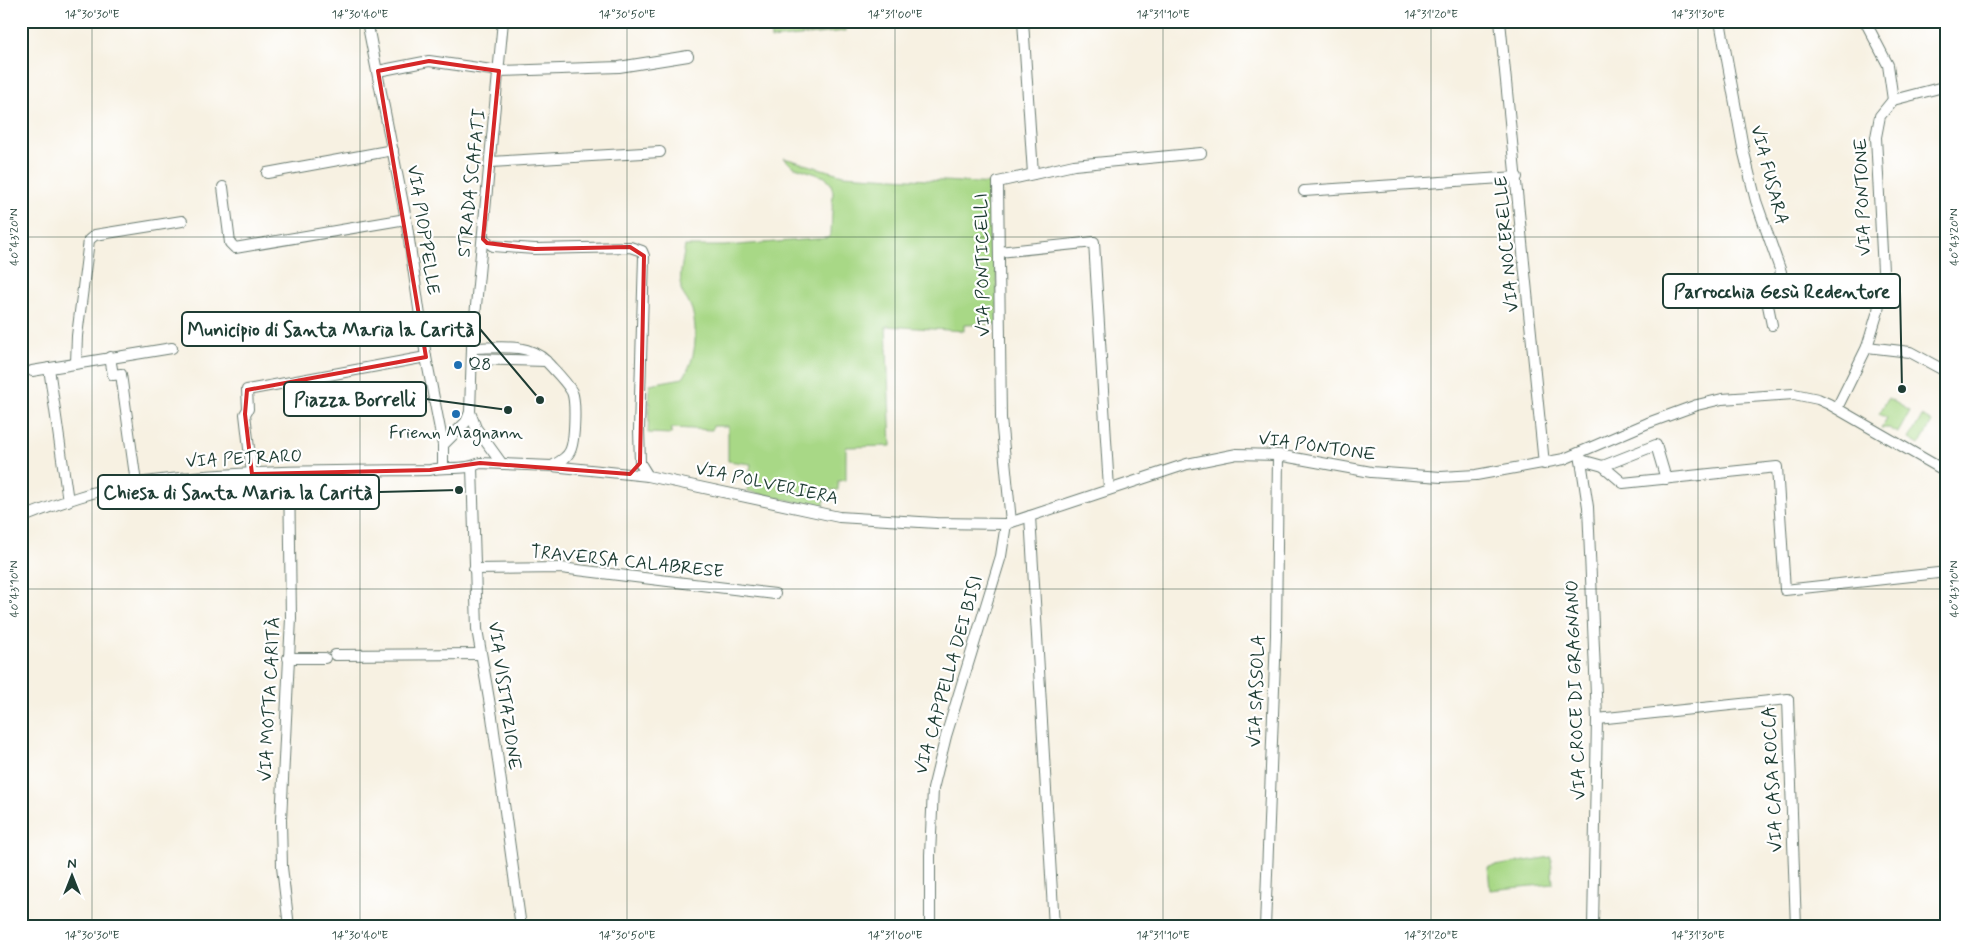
<svg xmlns="http://www.w3.org/2000/svg" width="1968" height="948" viewBox="0 0 1968 948" font-family="Mynerve,sans-serif">
<style>
.green{fill:#a8d886;stroke:#648a5d}
.lines{fill:none;stroke-linecap:round;stroke-linejoin:round}
.minor-casing{stroke:#6b7c71;stroke-width:12}
.minor{stroke:#fff;stroke-width:10}
.marked{fill:none;stroke:#d62828;stroke-width:4;stroke-linejoin:round}
.ticks{fill:none;stroke:#1f3d34;stroke-width:1;stroke-opacity:0.45}
.poi-dot{fill:#1f6fb2;stroke:#fff;stroke-width:2}
.labels{text-anchor:middle;dominant-baseline:central;stroke-width:4.5;stroke-linejoin:round;paint-order:stroke}
.street-label{font-size:18px;fill:#1f3d34;stroke:#fff}
.poi-label{font-size:18px;fill:#1f3d34;stroke:#fff;text-anchor:start}
.leader{fill:none;stroke:#1f3d34;stroke-width:2}
.callout-dot{fill:#1f3d34;stroke:#fff;stroke-width:2}
.callout{fill:#fff;stroke:#1f3d34;stroke-width:2}
.callout-label{font-size:19px;text-anchor:middle;font-weight:bold;fill:#1f3d34}
.neatline{fill:none;stroke:#1f3d34;stroke-width:2}
.ticks-label{font-size:12px;text-anchor:middle;fill:#1f3d34}
</style>
<rect width="100%" height="100%" fill="#fff"/>
<filter id="ink" filterUnits="userSpaceOnUse"><feTurbulence type="fractalNoise" baseFrequency=".02" numOctaves="2"/><feDisplacementMap in="SourceGraphic" scale="10" xChannelSelector="R" yChannelSelector="G"/><feConvolveMatrix kernelMatrix="1 2 1 2 8 2 1 2 1" color-interpolation-filters="sRGB"/></filter>
<filter id="wash" filterUnits="userSpaceOnUse"><feTurbulence type="fractalNoise" baseFrequency=".0096" numOctaves="4" result="noise"/><feDisplacementMap in="SourceGraphic" scale="20" xChannelSelector="R" yChannelSelector="G"/><feGaussianBlur stdDeviation="1.12" result="paint"/><feColorMatrix in="noise" values="0 0 0 0 0 0 0 0 0 0 0 0 0 0 0 0 0 1.4 0 .05"/><feComposite in="paint" operator="in"/></filter>
<g filter="url(#wash)">
<rect width="100%" height="100%" fill="#f7f1e2"/>
<g class="green">
<path d="M769 21H844L845 31 771 39Z"/>
<path d="M784 158 843 175 994 184 998 324 964 325V331L886 326 891 446 846 447V480L838 481V490H825L824 508 747 491 751 464 728 461V426H713L712 430 672 428 671 434 648 433 650 384 683 378C696 359 698 333 692 310 690 302 683 297 681 289 679 275 683 260 685 246H725L828 238 831 233 833 192 831 184 825 177 792 166Z"/>
<path d="M1888 398 1910 411 1898 433 1889 428H1881L1887 418 1879 414Z"/>
<path d="M1922 416 1932 422 1919 445 1909 439Z"/>
<path d="M1551 857 1553 884 1490 890 1488 867Z"/>
</g>
</g>
<g filter="url(#ink)">
<g class="lines">
<g class="minor-casing">
<g id="minor">
<path d="M367 21 406 219 426 357 443 445"/>
<path d="M1023 21 1033 174"/>
<path d="M1500 21 1544 464"/>
<path d="M1720 21 1744 153 1756 201 1781 272 1778 281 1764 286 1772 325"/>
<path d="M1865 21 1888 65 1893 100"/>
<path d="M378 71 429 61 499 71 619 67 688 56"/>
<path d="M1893 100 1947 86"/>
<path d="M491 162 660 152"/>
<path d="M267 173 393 150"/>
<path d="M223 187 230 243 235 248 406 219"/>
<path d="M1304 191 1517 177"/>
<path d="M483 239 493 246 535 249 630 247 642 251 644 256 639 430 640 463 648 476"/>
<path d="M999 252 1094 242 1109 489"/>
<path d="M1867 347 1910 352 1947 372"/>
<path d="M472 348C497 348 527 342 546 361"/>
<path d="M110 357 113 375 121 374 136 483"/>
<path d="M472 359 546 361C555 371 566 381 572 392 576 401 575 441 570 451 567 458 559 462 552 466"/>
<path d="M76 363 77 336 89 240 95 235 182 221"/>
<path d="M49 368 68 501"/>
<path d="M32 371 172 348"/>
<path d="M1837 408 1867 347 1878 311 1883 271 1876 137 1880 116 1893 100"/>
<path d="M470 412 476 428 502 464"/>
<path d="M1580 454 1588 507 1597 719 1593 927"/>
<path d="M1581 460 1603 466 1623 483 1777 467 1785 590 1947 572"/>
<path d="M443 466V445L466 422 470 412 472 348 503 21"/>
<path d="M1603 466 1656 445 1666 479"/>
<path d="M472 467 477 629 492 717 521 927"/>
<path d="M252 474 245 414 248 409 247 390 426 357"/>
<path d="M1030 516 1054 927"/>
<path d="M21 518C59 503 97 489 137 483 234 470 332 471 430 470 446 466 465 471 480 463L552 466 648 476 839 517 936 523 1006 524 1187 464 1237 454 1278 455 1371 472 1441 477 1476 475 1564 459 1648 423 1697 405 1722 399 1794 394 1818 399 1829 404 1947 472"/>
<path d="M1011 522 1001 418 998 182 1074 165 1201 153"/>
<path d="M474 569 561 568 775 594"/>
<path d="M335 655 481 654"/>
<path d="M288 658H325"/>
<path d="M1597 719 1788 699 1796 927"/>
<path d="M289 927 282 867 281 820 291 618 289 472"/>
<path d="M930 927V855L933 789 946 736 1001 556 1006 524"/>
<path d="M1265 927 1276 635 1278 455"/>
</g>
</g>
<use href="#minor" class="minor"/>
</g>
</g>
<path class="marked" d="M429 61 499 71 483 239 487 243 535 249 630 247 644 256 640 463 630 474 480 463 430 470 252 474 245 414 247 390 426 357 378 71Z"/>
<path class="ticks" d="M92 21V927M360 21V927M627 21V927M895 21V927M1163 21V927M1431 21V927M1698 21V927M21 237H1947M21 589H1947"/>
<g class="poi-dot">
<circle cx="458" cy="365" r="5"/>
<circle cx="456" cy="414" r="5"/>
</g>
<g class="labels">
<g class="street-label">
<text transform="translate(1769 175) rotate(75)">VIA FUSARA</text>
<text transform="translate(472 183) rotate(-84)">STRADA SCAFATI</text>
<text transform="translate(1863 197) rotate(-92)">VIA PONTONE</text>
<text transform="translate(423 230) rotate(81)">VIA PIOPPELLE</text>
<text transform="translate(1507 244) rotate(-95)">VIA NOCERELLE</text>
<text transform="translate(983 265) rotate(-91)">VIA PONTICELLI</text>
<text transform="translate(1317 447) rotate(8)">VIA PONTONE</text>
<text transform="translate(244 459) rotate(-3)">VIA PETRARO</text>
<text transform="translate(767 484) rotate(12)">VIA POLVERIERA</text>
<text transform="translate(627 562) rotate(6)">TRAVERSA CALABRESE</text>
<text transform="translate(949 675) rotate(-74)">VIA CAPPELLA DEI BISI</text>
<text transform="translate(1576 690) rotate(-92)">VIA CROCE DI GRAGNANO</text>
<text transform="translate(1257 691) rotate(-88)">VIA SASSOLA</text>
<text transform="translate(504 696) rotate(82)">VIA VISITAZIONE</text>
<text transform="translate(270 699) rotate(-87)">VIA MOTTA CARITÀ</text>
<text transform="translate(1773 779) rotate(-93)">VIA CASA ROCCA</text>
</g>
<g class="poi-label">
<text x="468" y="365">Q8</text>
<text x="456" y="433" text-anchor="middle">Frienn Magnann</text>
</g>
</g>
<path class="leader" d="M1902 389L1900 291M540 400L480 329M508 410L426 399M459 490L379 492"/>
<g class="callout-dot">
<circle cx="1902" cy="389" r="5"/>
<circle cx="540" cy="400" r="5"/>
<circle cx="508" cy="410" r="5"/>
<circle cx="459" cy="490" r="5"/>
</g>
<g class="callout">
<rect x="1663" y="274" width="237" height="34" rx="5"/>
<rect x="182" y="312" width="298" height="34" rx="5"/>
<rect x="284" y="382" width="142" height="34" rx="5"/>
<rect x="98" y="475" width="281" height="34" rx="5"/>
</g>
<g class="callout-label">
<text x="1782" y="298">Parrocchia Gesù Redentore</text>
<text x="331" y="336">Municipio di Santa Maria la Carità</text>
<text x="355" y="406">Piazza Borrelli</text>
<text x="238" y="499">Chiesa di Santa Maria la Carità</text>
</g>
<rect width="1968" height="948" fill="none" stroke="#fff" stroke-width="55"/>
<g transform="translate(72 876)" stroke="#ffffff" stroke-width="4" paint-order="stroke">
<path d="M0-4L9 19L0 12L-9 19Z" fill="#1f3d34"/>
<text y="-8" font-size="14" font-weight="bold" text-anchor="middle" fill="#1f3d34">N</text>
</g>
<rect x="28" y="28" width="1912" height="892" class="neatline"/>
<g class="ticks-label">
<text x="92" y="18">14°30'30"E</text>
<text x="360" y="18">14°30'40"E</text>
<text x="627" y="18">14°30'50"E</text>
<text x="895" y="18">14°31'00"E</text>
<text x="1163" y="18">14°31'10"E</text>
<text x="1431" y="18">14°31'20"E</text>
<text x="1698" y="18">14°31'30"E</text>
<text transform="translate(14 237) rotate(-90)" y="4">40°43'20"N</text>
<text transform="translate(1954 237) rotate(-90)" y="4">40°43'20"N</text>
<text transform="translate(14 589) rotate(-90)" y="4">40°43'10"N</text>
<text transform="translate(1954 589) rotate(-90)" y="4">40°43'10"N</text>
<text x="92" y="939">14°30'30"E</text>
<text x="360" y="939">14°30'40"E</text>
<text x="627" y="939">14°30'50"E</text>
<text x="895" y="939">14°31'00"E</text>
<text x="1163" y="939">14°31'10"E</text>
<text x="1431" y="939">14°31'20"E</text>
<text x="1698" y="939">14°31'30"E</text>
</g>
</svg>
